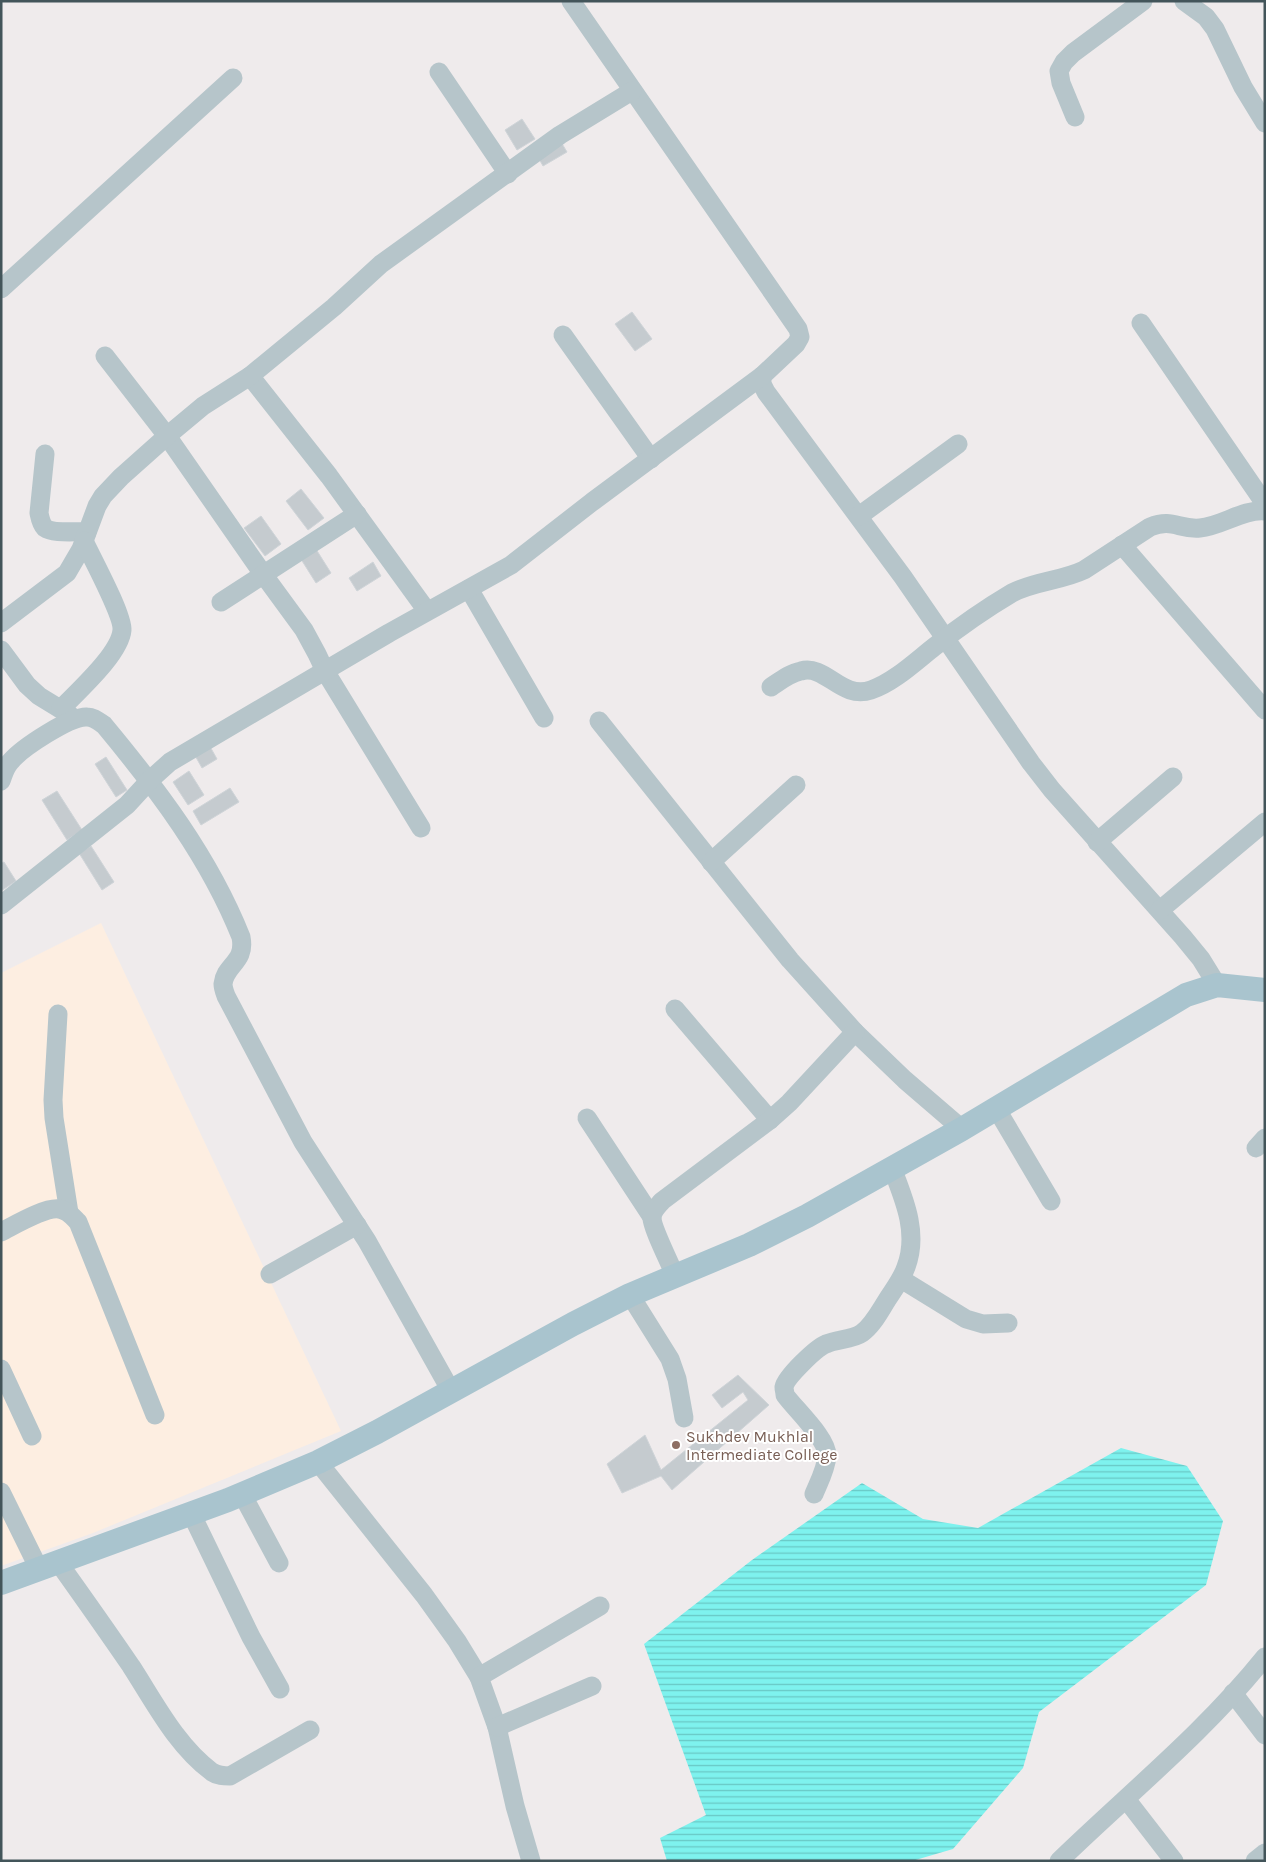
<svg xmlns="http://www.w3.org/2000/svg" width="1266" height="1862" viewBox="0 0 1266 1862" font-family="Karla,sans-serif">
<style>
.commercial{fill:#fdeee1}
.water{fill:url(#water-rules)}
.building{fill:#c5cbcf;stroke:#cfd4d8}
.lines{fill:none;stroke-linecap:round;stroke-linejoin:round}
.minor{stroke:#b6c5ca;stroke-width:19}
.major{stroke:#a9c4ce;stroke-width:24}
.education-dot{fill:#8d6e63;stroke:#fff;stroke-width:2}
.labels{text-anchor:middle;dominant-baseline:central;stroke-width:4;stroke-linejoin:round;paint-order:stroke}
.education-label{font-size:16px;fill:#785e54;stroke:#fff;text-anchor:start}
</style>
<defs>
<pattern id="water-rules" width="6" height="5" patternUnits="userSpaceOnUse" patternTransform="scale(1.25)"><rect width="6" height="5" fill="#7ef2ee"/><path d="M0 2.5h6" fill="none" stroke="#69c7c4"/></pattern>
</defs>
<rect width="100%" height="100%" fill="#efebec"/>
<path class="commercial" d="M101 923 341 1431 93 1533 1 1566V973Z"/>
<path class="water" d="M1121 1448 1187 1466 1223 1521 1206 1585 1039 1712 1023 1768 953 1849 912 1861H667L660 1838 706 1815 644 1644 752 1560 862 1483 923 1519 978 1528Z"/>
<g class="building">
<path d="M522 119 535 139 517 150 505 130Z"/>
<path d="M561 142 567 152 543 166 538 157Z"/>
<path d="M632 312 652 339 635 351 615 324Z"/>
<path d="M301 489 324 518 308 530 286 501Z"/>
<path d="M261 516 281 544 265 556 244 528Z"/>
<path d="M314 546 331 573 316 583 299 556Z"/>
<path d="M373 562 381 576 357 591 349 578Z"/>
<path d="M208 743 217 759 202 768 193 752Z"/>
<path d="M106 757 127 790 116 797 95 764Z"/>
<path d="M189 771 204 795 188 805 173 782Z"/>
<path d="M230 788 239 802 201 825 193 811Z"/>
<path d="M57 791 82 830 67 840 42 800Z"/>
<path d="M91 846 114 882 102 890 79 853Z"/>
<path d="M4 862 16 881 1 891V863Z"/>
<path d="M738 1375 769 1405 672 1490 661 1476 622 1493 607 1464 645 1435 661 1470 748 1400 743 1392 722 1408 712 1395Z"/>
</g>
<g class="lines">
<g class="minor">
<path d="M571 1 798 329 800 337 796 344 762 376V384L766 392 903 577 1031 763 1052 790 1183 937 1201 959 1217 985"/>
<path d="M1184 1 1206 17 1215 29 1243 87 1265 123"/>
<path d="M439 72 508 174"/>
<path d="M1075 117 1061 83 1059 71 1064 62 1073 53 1143 1"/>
<path d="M1 289 233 78"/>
<path d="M1141 323 1265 504"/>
<path d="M563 335 651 459"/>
<path d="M105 356 167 436 263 574 304 630 317 654 325 671 421 828"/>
<path d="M250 376 329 476 427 611"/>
<path d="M45 454 39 513C40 518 41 524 45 528 53 534 77 531 87 532"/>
<path d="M859 516 958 444"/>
<path d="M1122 545 1265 710"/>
<path d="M469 589 544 718"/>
<path d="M221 602 357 514"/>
<path d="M1 623 67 573 81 549 97 506 103 496 121 477 167 436 203 406 250 376 334 307 381 264 560 135 632 91"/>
<path d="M1 650 27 685 39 696 70 715"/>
<path d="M771 687C780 681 790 673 801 671 826 664 841 700 871 690 894 682 915 662 934 647 958 628 985 609 1012 593 1035 581 1061 581 1084 570L1150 527C1173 518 1179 530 1200 528 1222 526 1243 509 1265 511"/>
<path d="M61 709C78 691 120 654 122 630 123 615 92 558 84 541"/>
<path d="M599 721 790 960 855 1032 905 1080 962 1129"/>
<path d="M1 781C4 773 5 767 11 761 22 748 70 716 87 717 94 717 98 721 104 725 158 790 209 857 241 937 246 963 225 964 223 984 223 988 225 993 226 996L303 1142 367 1241 451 1391"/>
<path d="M1097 842 1173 777"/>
<path d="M711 862 796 785"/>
<path d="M1 905 127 805 150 780 170 762 389 633 511 565 592 502 762 376"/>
<path d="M1160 910 1265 822"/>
<path d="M675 1009 770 1120"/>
<path d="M58 1014 53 1100 54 1118 69 1213"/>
<path d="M996 1108 1051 1201"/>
<path d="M587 1118 652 1217"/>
<path d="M1256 1148 1265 1138"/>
<path d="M1 1232C15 1225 45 1207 59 1209 68 1210 73 1217 78 1222L155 1415"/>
<path d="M270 1274 357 1225"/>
<path d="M675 1276C671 1265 652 1228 652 1218 652 1211 658 1206 662 1201L770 1120 789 1103 855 1032"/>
<path d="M901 1279 966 1319 983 1324 1008 1323"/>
<path d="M630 1295 670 1359 677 1379 684 1418"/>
<path d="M1 1369 32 1436"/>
<path d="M318 1462 424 1595 457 1641 479 1677 497 1727 515 1806 531 1861"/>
<path d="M1 1492 39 1569"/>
<path d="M242 1494 279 1563"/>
<path d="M814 1494C819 1482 826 1469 827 1456 828 1439 795 1409 785 1395 785 1392 784 1390 784 1387 786 1377 816 1348 826 1344 837 1339 852 1340 862 1333 873 1325 880 1311 887 1300 894 1289 902 1279 906 1267 919 1233 904 1199 892 1168"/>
<path d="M191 1513 251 1637 280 1689"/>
<path d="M58 1562C83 1597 107 1631 131 1666 155 1703 176 1745 212 1772 218 1776 223 1776 230 1776L310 1730"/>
<path d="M479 1677 600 1606"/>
<path d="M1233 1693 1265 1735"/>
<path d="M497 1727 592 1686"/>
<path d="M1126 1799 1174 1861"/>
<path d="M1059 1861C1128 1794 1204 1733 1265 1657"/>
<path d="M1255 1861 1265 1853"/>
</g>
<path class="major" d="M1 1583 228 1500 318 1462 377 1432 573 1324 630 1295 749 1245 807 1216 962 1129 1186 995 1217 985 1265 990"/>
</g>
<circle class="education-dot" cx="676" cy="1445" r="5"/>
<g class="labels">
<g class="education-label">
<text x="686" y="1436">Sukhdev Mukhlal<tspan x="686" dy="18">Intermediate College</tspan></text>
</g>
</g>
<rect width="1266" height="1862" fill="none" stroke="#43555a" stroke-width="5"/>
</svg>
